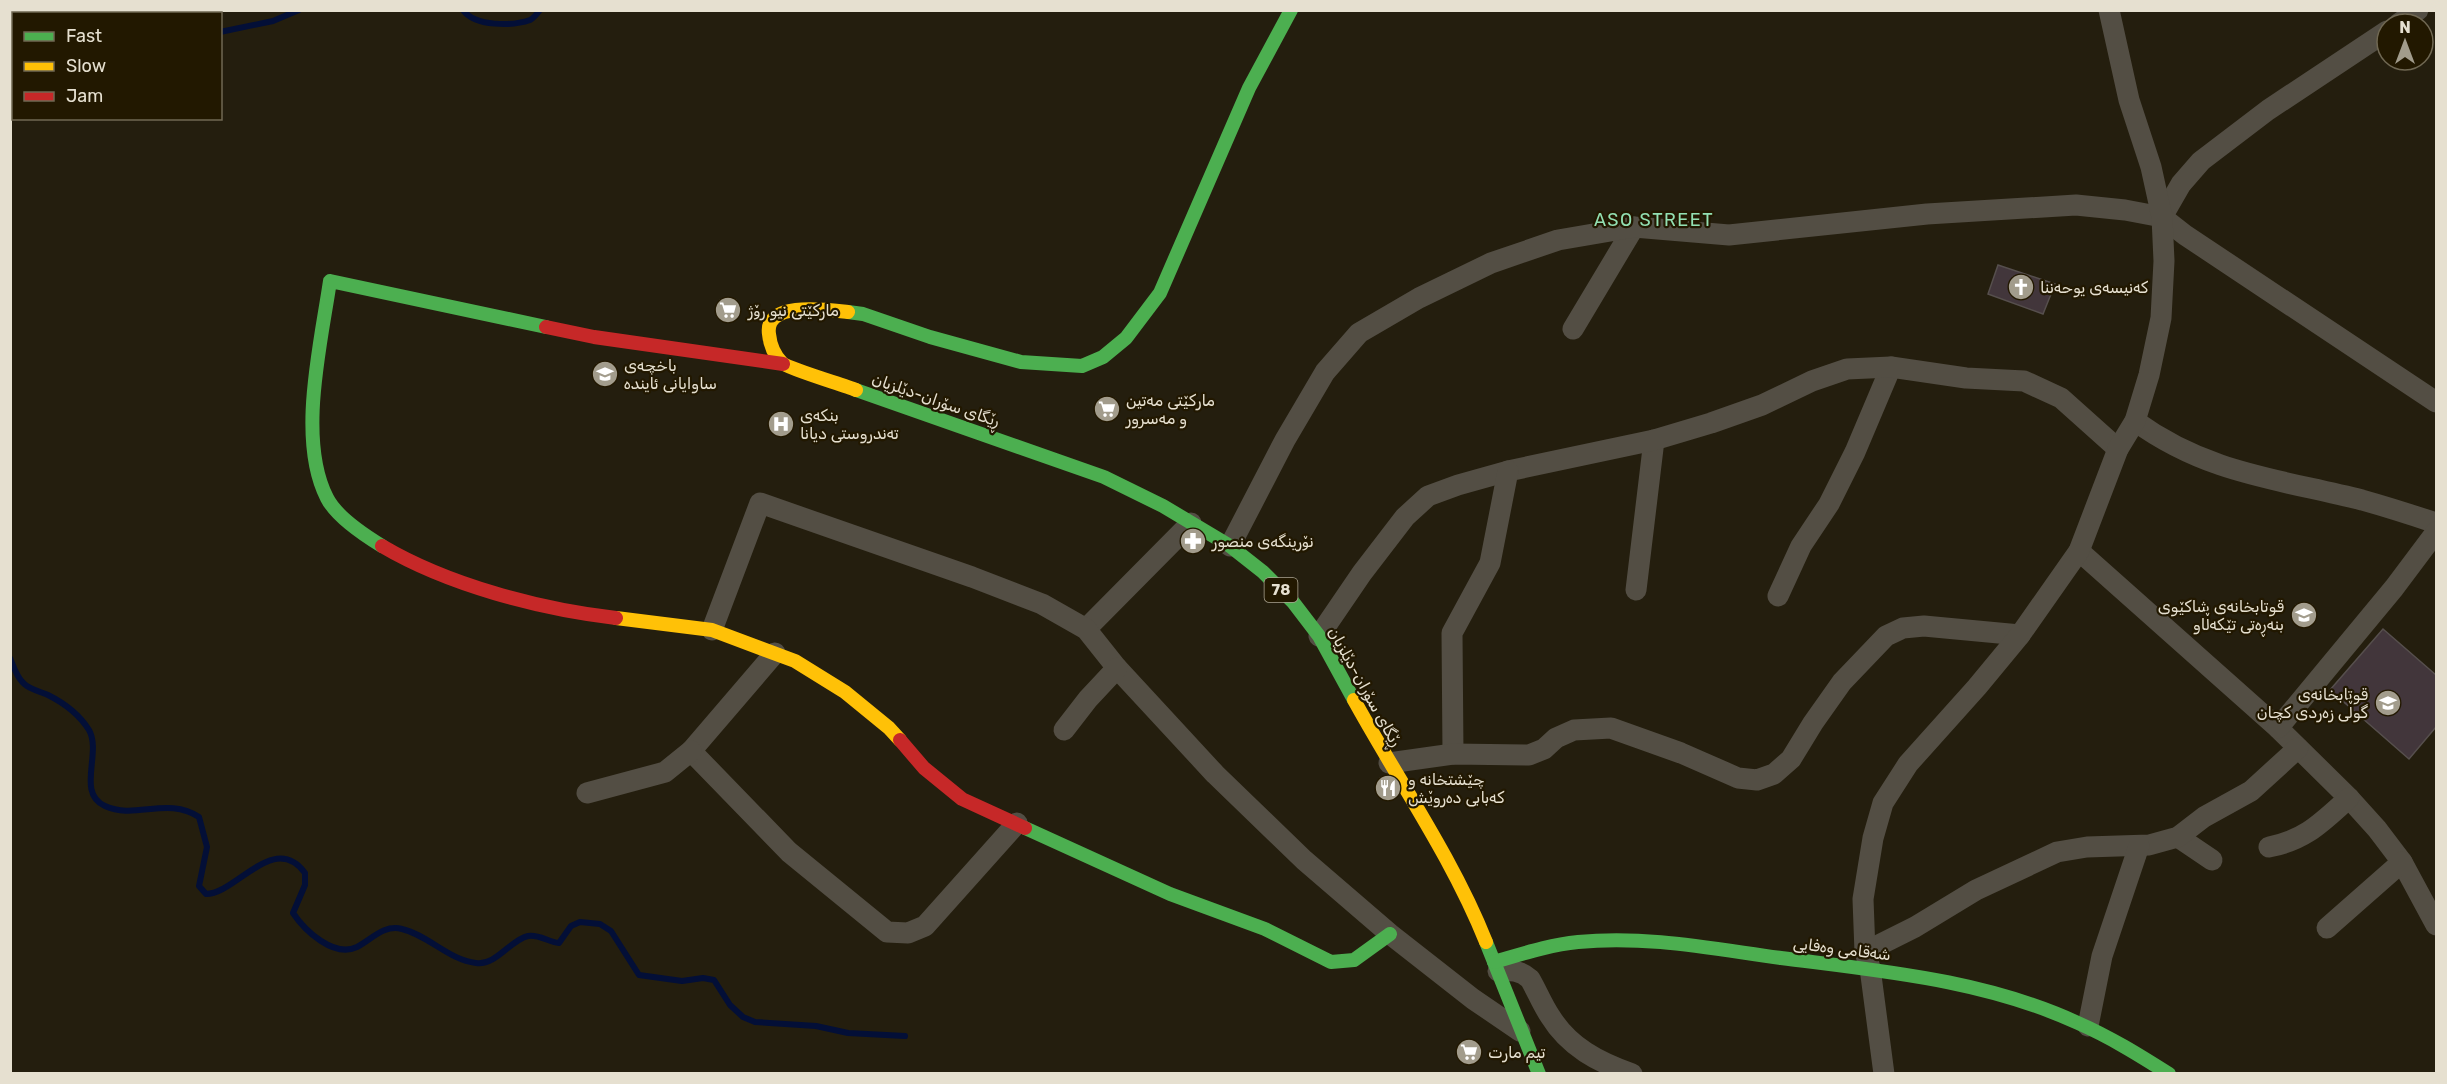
<svg xmlns="http://www.w3.org/2000/svg" width="2447" height="1084" viewBox="0 0 2447 1084" font-family="Rubik,'Noto Sans Arabic',sans-serif">
<style>
.lines{fill:none;stroke-linecap:round;stroke-linejoin:round}
.stream{stroke:#030f37;stroke-width:6}
.building{fill:#42363b;stroke:#564f4d;stroke-width:1.5}
.street{stroke:#534e44;stroke-width:21}
.fast{stroke:#4caf50;stroke-width:14}
.slow{stroke:#ffc107;stroke-width:14}
.jam{stroke:#c62828;stroke-width:14}
.labels{text-anchor:middle;dominant-baseline:central;stroke-width:4.5;stroke-linejoin:round;paint-order:stroke}
.shield{fill:#221800;stroke:#aba492;stroke-width:1.5}
.shield-label{font-size:15px;font-weight:bold;fill:#e6e0d0}
.poi-label{font-size:16px;fill:#e6e0d0;stroke:#221800;text-anchor:start}
.street-label{font-size:16px;fill:#e6e0d0;stroke:#221800}
.neighbourhood-label{font-size:18px;letter-spacing:1.5px;fill:#93e0b2;stroke:#221800}
</style>
<rect width="100%" height="100%" fill="#241e0e"/>
<g class="lines">
<g class="stream">
<path d="M463 10C475 27 513 26 530 20 534 18 537 14 540 10"/>
<path d="M220 32 273 21 299 10"/>
<path d="M10 49H14"/>
<path d="M10 658C14 668 18 680 27 686 33 690 41 692 48 695 64 703 79 714 89 730 102 753 76 793 105 806 135 820 168 796 199 817L207 847 199 886 206 894C236 894 274 831 305 873V885L293 913C305 931 334 958 357 947 371 940 384 924 402 929 428 935 449 960 476 963 496 966 510 940 528 936 539 934 548 942 559 943L571 926 580 922 600 924 611 931 639 975 682 981 703 978 714 980 730 1005 743 1017 755 1022 816 1026 848 1033 905 1036"/>
</g>
</g>
<g class="building">
<path d="M1998 265 2055 284 2043 314 1988 294Z"/>
<path d="M2383 629 2436 675V727L2409 759 2330 690Z"/>
</g>
<g class="lines">
<g class="street">
<path d="M2398 24 2418 10"/>
<path d="M2162 217 2181 184 2201 161 2268 110 2387 31"/>
<path d="M1573 329 1634 227"/>
<path d="M2135 421C2208 474 2279 479 2362 500 2387 507 2412 515 2436 523"/>
<path d="M1230 546 1285 440 1325 372 1359 333 1419 298 1491 263 1558 240 1634 227 1729 235 1927 214 2076 205 2125 210 2162 217 2185 235 2436 402"/>
<path d="M2079 551 2278 728 2349 798 2377 829 2402 862 2436 925"/>
<path d="M1636 590 1654 440"/>
<path d="M1778 596 1801 546 1829 504 1855 452 1891 367"/>
<path d="M1086 629 1191 523"/>
<path d="M712 630 760 503 972 577 1042 604 1086 629 1117 668 1215 774 1304 860 1390 934 1473 999 1520 1031"/>
<path d="M1319 636 1362 573 1405 517 1428 496 1458 485 1508 471 1654 440 1711 423 1762 405 1812 381 1847 369 1891 367 1966 378 2024 381 2061 398 2118 449"/>
<path d="M775 653 691 751 789 852 887 932 908 933 925 926 1017 823"/>
<path d="M2278 728 2394 588 2436 532"/>
<path d="M1064 730 1088 699 1117 668"/>
<path d="M1453 754 1452 633 1490 563 1508 471"/>
<path d="M1389 763 1453 754 1529 755 1544 749 1556 738 1574 730 1611 728 1681 753 1738 778 1757 780 1774 774 1791 759 1813 723 1842 682 1886 636 1903 628 1924 626 2020 635"/>
<path d="M587 793 665 772 691 751"/>
<path d="M2178 837 2212 860"/>
<path d="M2269 847C2306 840 2322 822 2349 798"/>
<path d="M2327 928 2402 862"/>
<path d="M1865 952 1915 927 1976 890 2057 852 2087 847 2149 845 2178 837 2204 817 2251 791 2298 748"/>
<path d="M1498 971C1511 970 1520 970 1530 979 1537 991 1542 1004 1550 1016 1569 1047 1598 1062 1632 1074"/>
<path d="M2088 1026 2102 956 2139 846"/>
<path d="M1884 1074 1870 968 1865 952 1863 899 1873 838 1883 803 1908 764 1977 687 2020 635 2079 551 2118 449 2135 421 2149 375 2161 318 2164 261 2162 217 2151 167 2129 100 2109 10"/>
</g>
<g class="fast">
<path d="M848 312 863 314 930 337 1021 362 1082 366 1103 357 1126 338 1160 293 1249 88 1291 10"/>
<path d="M856 390 1104 477 1163 506 1230 546 1263 572 1293 602 1319 636 1354 700"/>
<path d="M382 546C364 535 336 516 327 498 297 440 321 343 330 281L546 327"/>
<path d="M1025 828 1170 894 1265 929 1331 962 1354 960 1390 934"/>
<path d="M1486 942 1539 1074"/>
<path d="M1494 962C1522 954 1549 945 1578 942 1646 935 1714 949 1781 958 1882 971 1985 980 2078 1023 2110 1037 2139 1055 2169 1074"/>
</g>
<g class="slow">
<path d="M848 312C829 310 764 300 769 334 770 344 774 355 782 363 789 369 844 385 856 390"/>
<path d="M616 618 712 630 795 661 845 692 889 728 900 740"/>
<path d="M1354 700C1398 780 1452 857 1486 942"/>
</g>
<g class="jam">
<path d="M546 327 594 337 783 364"/>
<path d="M382 546C448 585 539 609 616 618"/>
<path d="M900 740 924 768 962 799 1025 828"/>
</g>
</g>
<defs>
<g id="church-disc" transform="scale(1.35)"><circle r="9.5" fill="#a29c8c" stroke="#221800"/><path d="M-1.2-6h2.4v3.5h3.3v2.4h-3.3V6h-2.4V-.1h-3.3v-2.4h3.3Z" fill="#fff"/></g>
<g id="supermarket-disc" transform="scale(1.35)"><circle r="9.5" fill="#a29c8c" stroke="#221800"/><path d="M-6-5.5h2.5l.6 2H6L4.5 2H-2.5L-4.4-4H-6ZM-1.5 3.2a1.3 1.3 0 1 0 .1 0ZM3 3.2a1.3 1.3 0 1 0 .1 0Z" fill="#fff"/></g>
<g id="school-disc" transform="scale(1.35)"><circle r="9.5" fill="#a29c8c" stroke="#221800"/><path d="M0-5L7-2L0 1L-7-2ZM-4 1L0 2.5L4 1V4Q0 6-4 4Z" fill="#fff"/></g>
<g id="hospital-disc" transform="scale(1.35)"><circle r="9.5" fill="#a29c8c" stroke="#221800"/><path d="M-5-5h3v3.5h4V-5h3V5h-3V1.5h-4V5h-3Z" fill="#fff"/></g>
<g id="pharmacy-disc" transform="scale(1.35)"><circle r="9.5" fill="#a29c8c" stroke="#221800"/><path d="M-2-6h4v4h4v4h-4v4h-4v-4h-4v-4h4Z" fill="#fff"/></g>
<g id="restaurant-disc" transform="scale(1.35)"><circle r="9.5" fill="#a29c8c" stroke="#221800"/><path d="M-5-6h1v4h1v-4h1v4h1v-4h1v5L-1.5 .5V6h-2V.5L-5-1ZM5-6V6H3V1.5H1.5Q1.5-4 5-6Z" fill="#fff"/></g>
</defs>
<g fill-rule="evenodd">
<use href="#church-disc" x="2021" y="287"/>
<use href="#supermarket-disc" x="728" y="310"/>
<use href="#school-disc" x="605" y="374"/>
<use href="#supermarket-disc" x="1107" y="409"/>
<use href="#hospital-disc" x="781" y="424"/>
<use href="#pharmacy-disc" x="1193" y="541"/>
<use href="#school-disc" x="2304" y="615"/>
<use href="#school-disc" x="2388" y="703"/>
<use href="#restaurant-disc" x="1388" y="788"/>
<use href="#supermarket-disc" x="1469" y="1052"/>
</g>
<g class="labels">
<rect class="shield" x="1264.5" y="578" width="33" height="24" rx="4.5"/>
<g class="shield-label">
<text x="1281" y="590">78</text>
</g>
<g class="poi-label">
<text x="2040" y="287">کەنیسەی یوحەننا</text>
<text x="748" y="310">مارکێتی نیو رۆژ</text>
<text x="624" y="365">باخچەی<tspan x="624" dy="18">ساوایانی ئایندە</tspan></text>
<text x="1126" y="400">مارکێتی مەتین<tspan x="1126" dy="18">و مەسرور</tspan></text>
<text x="800" y="415">بنکەی<tspan x="800" dy="18">تەندروستی دیانا</tspan></text>
<text x="1212" y="541">نۆرینگه‌ی منصور</text>
<text x="2284" y="606" text-anchor="end">قوتابخانەی شاکێوی<tspan x="2284" dy="18">بنەڕەتی تێکەڵاو</tspan></text>
<text x="2368" y="694" text-anchor="end">قوتابخانەی<tspan x="2368" dy="18">گوڵی زەردی کچان</tspan></text>
<text x="1408" y="779">چێشتخانە و<tspan x="1408" dy="18">کەبابی دەروێش</tspan></text>
<text x="1488" y="1052">تیم مارت</text>
</g>
<g class="street-label">
<text transform="translate(936 400) rotate(19)">ڕێگای سۆران-دێلزیان</text>
<text transform="translate(1365 687) rotate(61)">ڕێگای سۆران-دێلزیان</text>
<text transform="translate(1842 949) rotate(7)">شەقامی وەفایی</text>
</g>
<g class="neighbourhood-label">
<text x="1654" y="220">ASO STREET</text>
</g>
</g>
<rect width="2447" height="1084" fill="none" stroke="#e6e0d0" stroke-width="24"/>
<rect x="12" y="12" width="210" height="108" fill="#221800" stroke="#706853" stroke-width="1.5"/>
<rect x="24" y="32" width="30" height="9" fill="#4caf50" stroke="#706853" stroke-width="1.5"/>
<text x="66" y="42" font-size="18" fill="#e6e0d0">Fast</text>
<rect x="24" y="62" width="30" height="9" fill="#ffc107" stroke="#706853" stroke-width="1.5"/>
<text x="66" y="72" font-size="18" fill="#e6e0d0">Slow</text>
<rect x="24" y="92" width="30" height="9" fill="#c62828" stroke="#706853" stroke-width="1.5"/>
<text x="66" y="102" font-size="18" fill="#e6e0d0">Jam</text>
<g transform="translate(2405 42)"><circle r="28" fill="#221800" stroke="#706853" stroke-width="1.5"/>
<path d="M0-4.5L10 22L0 15L-10 22Z" fill="#a29c8c"/>
<text y="-9" font-size="16" font-weight="bold" text-anchor="middle" fill="#e6e0d0">N</text>
</g>
</svg>
